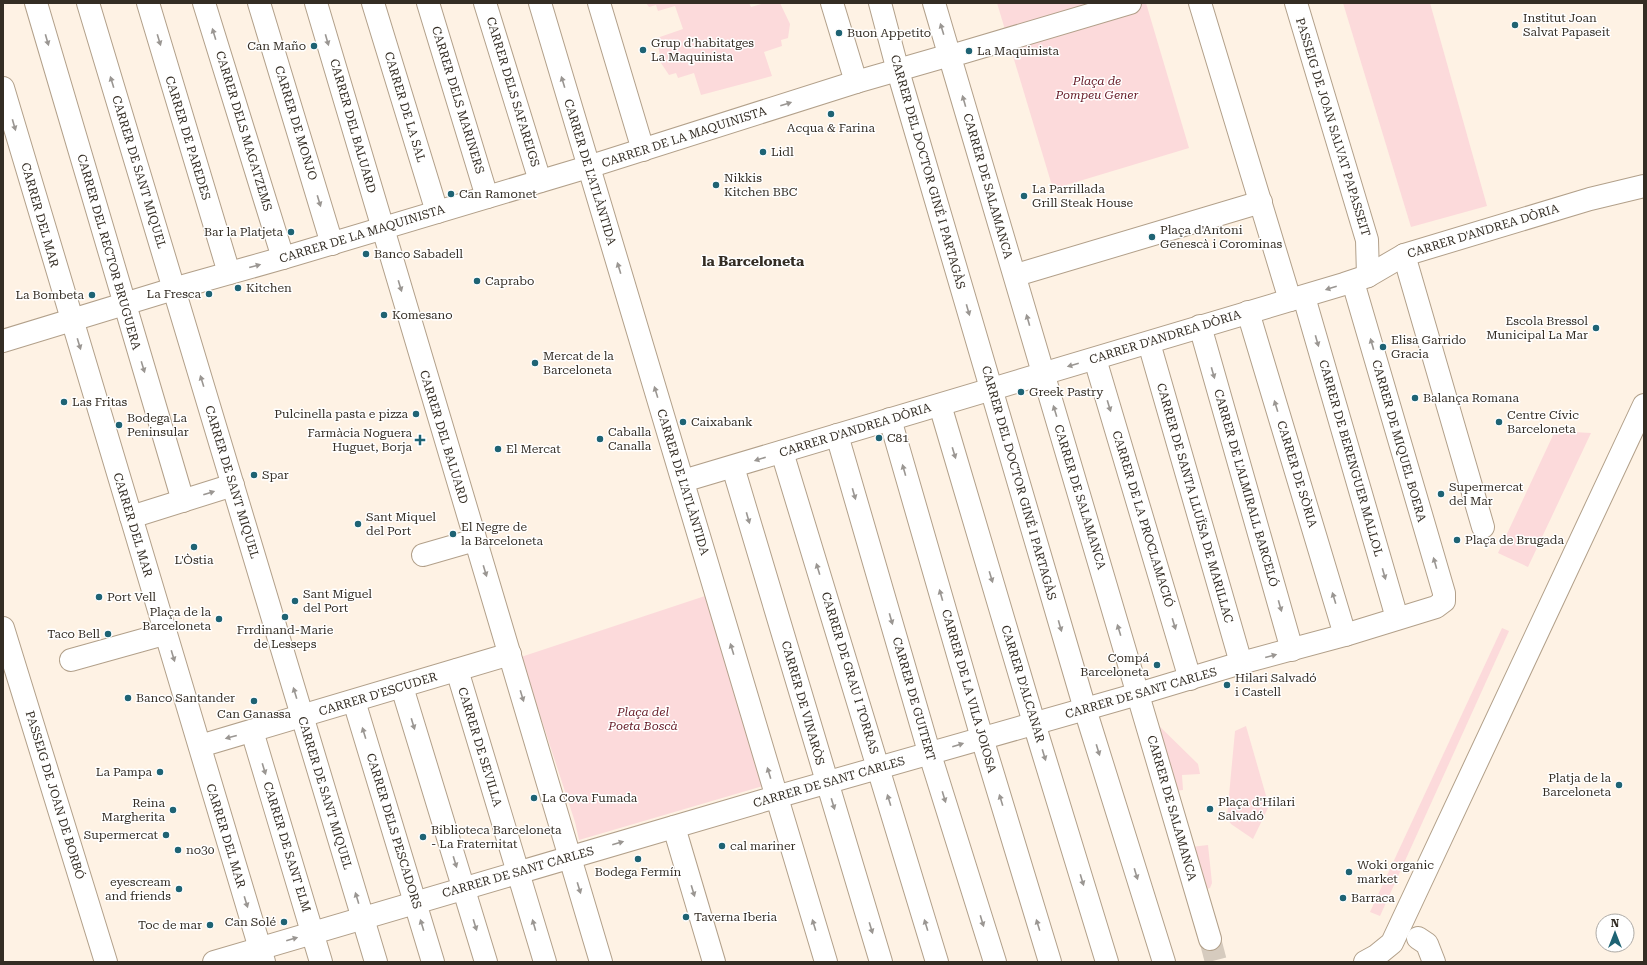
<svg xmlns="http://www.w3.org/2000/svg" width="1647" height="965" viewBox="0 0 1647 965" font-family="'Roboto Serif',serif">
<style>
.green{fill:#fcdadb}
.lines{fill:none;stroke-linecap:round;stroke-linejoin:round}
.minor-tunnel{stroke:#d6cbbe;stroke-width:22;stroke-dasharray:22 11;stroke-linecap:butt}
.minor-casing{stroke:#b2a08a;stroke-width:24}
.minor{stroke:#fff;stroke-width:22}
.oneway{fill:#9a9692}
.poi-dot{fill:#1e6374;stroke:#fff;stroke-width:1.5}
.labels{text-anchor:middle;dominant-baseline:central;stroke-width:3;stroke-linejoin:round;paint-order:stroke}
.poi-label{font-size:12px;fill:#342d24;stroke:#fff;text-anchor:start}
.park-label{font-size:12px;font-style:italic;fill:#651a26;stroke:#fff}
.street-label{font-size:12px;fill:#342d24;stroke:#fff}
.quarter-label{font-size:14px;font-weight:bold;fill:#342d24;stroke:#fff}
</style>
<rect width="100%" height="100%" fill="#fef2e4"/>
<g class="green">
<path d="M646 3H749L751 7 765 3H780L790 24 788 38 781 40 782 46 764 52 772 76 701 95 694 73 678 78 676 73 669 75 661 63 657 38 683 29 675 6 658 11 656 5 649 7Z"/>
<path d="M997 3H1146L1189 148 1053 189Z"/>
<path d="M1343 3H1430L1487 206 1411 227Z"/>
<path d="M1555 431 1591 433 1528 567 1498 553Z"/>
<path d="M708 595 763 786 579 840 575 822 521 657Z"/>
<path d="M1502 628 1509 631 1380 916 1370 912Z"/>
<path d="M1153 720 1198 764 1200 774 1182 775 1183 790 1174 791Z"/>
<path d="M1246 726 1269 806 1253 839 1231 824 1227 817 1235 731Z"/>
<path d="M1208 845 1212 883 1210 888 1207 889 1191 847Z"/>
</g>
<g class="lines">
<path class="minor-tunnel" d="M1210 939 1216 962"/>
<g class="minor-casing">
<g id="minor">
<path d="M36 3 183 501"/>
<path d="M88 3 376 962"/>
<path d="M148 3 229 273"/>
<path d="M204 3 283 258"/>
<path d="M259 3 332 244"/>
<path d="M316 3 601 962"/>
<path d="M373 3 437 212"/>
<path d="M428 3 487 197"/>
<path d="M485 3 540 181"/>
<path d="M540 3 826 962"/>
<path d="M599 3 643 150"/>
<path d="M832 3 856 82"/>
<path d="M880 3 898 71 1085 709 1164 962"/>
<path d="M934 3 1210 939"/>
<path d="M1200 3 1290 300"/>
<path d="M1296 3 1367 240 1368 276"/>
<path d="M961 53 1130 3"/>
<path d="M3 88 264 962"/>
<path d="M1404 255 1483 527"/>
<path d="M1023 273 1261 202"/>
<path d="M1304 297 1397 618"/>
<path d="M1248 312 1345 635"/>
<path d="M1200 326 1292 650"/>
<path d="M3 341 180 287 283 258 588 167 856 82 950 55"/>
<path d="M1149 343 1241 663"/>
<path d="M1095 359 1190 679"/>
<path d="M940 405 1037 733 1107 962"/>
<path d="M890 419 982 738 1050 962"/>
<path d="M837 435 927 745 995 962"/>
<path d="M782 452 937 962"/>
<path d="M733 467 881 962"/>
<path d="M683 481 1344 284 1368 276 1404 255 1590 199 1644 186"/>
<path d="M131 517 233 485"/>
<path d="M423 555 475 540"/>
<path d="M3 628 106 962"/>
<path d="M71 660 157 636"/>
<path d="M457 670 545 962"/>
<path d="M402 687 486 962"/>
<path d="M354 701 433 962"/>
<path d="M252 731 321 962"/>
<path d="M200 746 510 654"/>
<path d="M674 827 714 962"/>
<path d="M1418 938 1427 944 1434 962"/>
<path d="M214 962 762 801 1138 694 1241 663 1345 635 1436 607 1444 601V593L1353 282"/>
<path d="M1365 962 1376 956 1392 943 1644 405"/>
</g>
</g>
<use href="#minor" class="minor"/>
</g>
<defs><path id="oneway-solid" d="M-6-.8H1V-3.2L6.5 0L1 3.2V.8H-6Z"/></defs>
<g class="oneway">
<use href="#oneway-solid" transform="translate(942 29) rotate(-107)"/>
<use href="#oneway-solid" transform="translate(214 34) rotate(-107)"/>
<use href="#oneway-solid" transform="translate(47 40) rotate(74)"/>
<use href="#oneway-solid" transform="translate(159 40) rotate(73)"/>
<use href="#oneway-solid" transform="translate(327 40) rotate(74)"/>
<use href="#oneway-solid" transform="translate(112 82) rotate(-107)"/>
<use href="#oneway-solid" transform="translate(563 82) rotate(-107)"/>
<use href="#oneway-solid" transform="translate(964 101) rotate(-106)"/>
<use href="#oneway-solid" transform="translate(786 104) rotate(-18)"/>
<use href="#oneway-solid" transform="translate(14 125) rotate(74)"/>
<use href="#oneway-solid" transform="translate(319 201) rotate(73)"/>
<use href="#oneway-solid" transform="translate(255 266) rotate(-15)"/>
<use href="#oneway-solid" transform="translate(619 268) rotate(-107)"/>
<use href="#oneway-solid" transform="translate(400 286) rotate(73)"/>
<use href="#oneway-solid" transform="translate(1331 288) rotate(163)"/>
<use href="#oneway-solid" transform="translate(968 310) rotate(74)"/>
<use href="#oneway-solid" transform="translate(1028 320) rotate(-106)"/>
<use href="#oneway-solid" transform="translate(1317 341) rotate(74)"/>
<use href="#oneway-solid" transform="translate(79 344) rotate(73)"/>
<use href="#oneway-solid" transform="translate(1372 344) rotate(-106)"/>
<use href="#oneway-solid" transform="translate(1073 365) rotate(164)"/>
<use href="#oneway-solid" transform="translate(143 367) rotate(73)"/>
<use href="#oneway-solid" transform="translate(1213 373) rotate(74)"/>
<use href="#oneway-solid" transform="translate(202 381) rotate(-107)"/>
<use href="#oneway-solid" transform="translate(656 392) rotate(-107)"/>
<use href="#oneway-solid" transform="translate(1109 406) rotate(73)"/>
<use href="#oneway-solid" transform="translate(1276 406) rotate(-107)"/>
<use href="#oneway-solid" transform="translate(1055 411) rotate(-107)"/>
<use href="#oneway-solid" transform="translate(954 453) rotate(73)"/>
<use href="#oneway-solid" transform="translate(760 459) rotate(163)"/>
<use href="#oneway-solid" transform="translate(904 470) rotate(-106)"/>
<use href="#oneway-solid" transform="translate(209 493) rotate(-18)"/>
<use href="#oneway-solid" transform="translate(854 494) rotate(74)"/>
<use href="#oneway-solid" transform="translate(748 518) rotate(74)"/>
<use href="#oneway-solid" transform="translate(1435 563) rotate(-106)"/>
<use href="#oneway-solid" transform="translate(818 569) rotate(-107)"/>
<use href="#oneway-solid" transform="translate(485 571) rotate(73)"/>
<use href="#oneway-solid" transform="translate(1384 574) rotate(74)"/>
<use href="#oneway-solid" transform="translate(991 577) rotate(73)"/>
<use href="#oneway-solid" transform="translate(941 595) rotate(-106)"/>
<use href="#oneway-solid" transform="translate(1334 598) rotate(-107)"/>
<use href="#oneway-solid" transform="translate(1280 606) rotate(74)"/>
<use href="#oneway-solid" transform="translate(891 619) rotate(74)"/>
<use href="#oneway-solid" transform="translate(1174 624) rotate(73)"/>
<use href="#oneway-solid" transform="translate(1060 626) rotate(74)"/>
<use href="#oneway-solid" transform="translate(1119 630) rotate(-107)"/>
<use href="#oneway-solid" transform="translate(732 649) rotate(-107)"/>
<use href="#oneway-solid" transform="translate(173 656) rotate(73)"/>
<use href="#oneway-solid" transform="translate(1271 656) rotate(-15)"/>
<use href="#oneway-solid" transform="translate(295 693) rotate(-107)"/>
<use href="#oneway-solid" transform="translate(522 696) rotate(73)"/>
<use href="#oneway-solid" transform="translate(413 724) rotate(73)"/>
<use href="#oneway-solid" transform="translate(364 733) rotate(-107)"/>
<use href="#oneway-solid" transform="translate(231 737) rotate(165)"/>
<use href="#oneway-solid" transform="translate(958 745) rotate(-17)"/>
<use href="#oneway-solid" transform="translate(1098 750) rotate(73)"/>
<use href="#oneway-solid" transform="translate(1044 755) rotate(73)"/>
<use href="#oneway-solid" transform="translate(264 769) rotate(73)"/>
<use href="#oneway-solid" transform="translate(769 773) rotate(-107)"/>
<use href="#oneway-solid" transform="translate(944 797) rotate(73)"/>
<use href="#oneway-solid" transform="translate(889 800) rotate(-107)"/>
<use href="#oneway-solid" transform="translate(1001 800) rotate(-107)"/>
<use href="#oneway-solid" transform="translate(833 804) rotate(73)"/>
<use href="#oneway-solid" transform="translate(618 843) rotate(-16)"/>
<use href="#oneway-solid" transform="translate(455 862) rotate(73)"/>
<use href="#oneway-solid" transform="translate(1136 874) rotate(73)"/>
<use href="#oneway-solid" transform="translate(1082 880) rotate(73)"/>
<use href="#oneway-solid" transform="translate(579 888) rotate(73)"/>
<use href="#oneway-solid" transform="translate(693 891) rotate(73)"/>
<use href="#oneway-solid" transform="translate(357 898) rotate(-107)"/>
<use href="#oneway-solid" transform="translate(246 902) rotate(73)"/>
<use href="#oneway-solid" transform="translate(982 921) rotate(73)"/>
<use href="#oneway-solid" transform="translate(422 925) rotate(-107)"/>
<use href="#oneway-solid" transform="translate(475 925) rotate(73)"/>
<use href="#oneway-solid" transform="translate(534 925) rotate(-106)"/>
<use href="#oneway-solid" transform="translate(814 925) rotate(-107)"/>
<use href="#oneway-solid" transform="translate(926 925) rotate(-107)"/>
<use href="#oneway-solid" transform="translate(1038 925) rotate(-107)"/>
<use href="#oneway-solid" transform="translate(871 928) rotate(73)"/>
<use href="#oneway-solid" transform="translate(292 939) rotate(-16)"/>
</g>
<g class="poi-dot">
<circle cx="1515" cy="25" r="4"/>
<circle cx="839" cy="33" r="4"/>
<circle cx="314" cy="46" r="4"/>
<circle cx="643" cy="50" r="4"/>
<circle cx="969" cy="51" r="4"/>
<circle cx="831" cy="114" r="4"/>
<circle cx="763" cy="152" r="4"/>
<circle cx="716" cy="185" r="4"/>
<circle cx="451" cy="194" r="4"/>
<circle cx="1024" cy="196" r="4"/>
<circle cx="291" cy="232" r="4"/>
<circle cx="1152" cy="237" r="4"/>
<circle cx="366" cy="254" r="4"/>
<circle cx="477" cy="281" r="4"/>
<circle cx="238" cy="288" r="4"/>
<circle cx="209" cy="294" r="4"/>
<circle cx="92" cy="295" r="4"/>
<circle cx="384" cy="315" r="4"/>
<circle cx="1596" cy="328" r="4"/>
<circle cx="1383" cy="347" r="4"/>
<circle cx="535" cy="363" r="4"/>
<circle cx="1021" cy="392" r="4"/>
<circle cx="1415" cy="398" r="4"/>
<circle cx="64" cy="402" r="4"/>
<circle cx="416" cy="414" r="4"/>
<circle cx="683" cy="422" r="4"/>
<circle cx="1499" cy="422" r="4"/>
<circle cx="119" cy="425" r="4"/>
<circle cx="879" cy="438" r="4"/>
<circle cx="600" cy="439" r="4"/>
<path d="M418 434h4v4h4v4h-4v4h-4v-4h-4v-4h4z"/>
<circle cx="498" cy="449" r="4"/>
<circle cx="254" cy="475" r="4"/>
<circle cx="1441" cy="494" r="4"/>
<circle cx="358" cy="524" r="4"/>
<circle cx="453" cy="534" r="4"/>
<circle cx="1457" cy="540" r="4"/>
<circle cx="194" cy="547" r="4"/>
<circle cx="99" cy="597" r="4"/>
<circle cx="295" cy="601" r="4"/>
<circle cx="285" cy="617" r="4"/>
<circle cx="219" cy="619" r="4"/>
<circle cx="108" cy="634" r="4"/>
<circle cx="1157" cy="665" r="4"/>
<circle cx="1227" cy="685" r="4"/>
<circle cx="128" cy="698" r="4"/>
<circle cx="254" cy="701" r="4"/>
<circle cx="160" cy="772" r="4"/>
<circle cx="1619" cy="785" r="4"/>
<circle cx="534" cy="798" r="4"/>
<circle cx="1210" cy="809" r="4"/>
<circle cx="173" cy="810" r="4"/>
<circle cx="166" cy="835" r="4"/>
<circle cx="423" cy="837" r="4"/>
<circle cx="722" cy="846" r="4"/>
<circle cx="178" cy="850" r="4"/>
<circle cx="638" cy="859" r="4"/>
<circle cx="1349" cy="872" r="4"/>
<circle cx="179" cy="889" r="4"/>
<circle cx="1343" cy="898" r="4"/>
<circle cx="686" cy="917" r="4"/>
<circle cx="284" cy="922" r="4"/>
<circle cx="210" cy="925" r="4"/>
</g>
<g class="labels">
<g class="poi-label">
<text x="1523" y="18">Institut Joan<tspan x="1523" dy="14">Salvat Papaseit</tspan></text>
<text x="847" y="33">Buon Appetito</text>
<text x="651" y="43">Grup d'habitatges<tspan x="651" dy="14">La Maquinista</tspan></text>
<text x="306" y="46" text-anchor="end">Can Maño</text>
<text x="977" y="51">La Maquinista</text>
<text x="831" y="128" text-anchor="middle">Acqua &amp; Farina</text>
<text x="771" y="152">Lidl</text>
<text x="724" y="178">Nikkis<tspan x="724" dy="14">Kitchen BBC</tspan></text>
<text x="1032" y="189">La Parrillada<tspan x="1032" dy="14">Grill Steak House</tspan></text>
<text x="459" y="194">Can Ramonet</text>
<text x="1160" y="230">Plaça d'Antoni<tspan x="1160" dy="14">Genescà i Corominas</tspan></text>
<text x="283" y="232" text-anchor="end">Bar la Platjeta</text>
<text x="374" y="254">Banco Sabadell</text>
<text x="485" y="281">Caprabo</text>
<text x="246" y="288">Kitchen</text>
<text x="201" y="294" text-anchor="end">La Fresca</text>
<text x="84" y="295" text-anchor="end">La Bombeta</text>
<text x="392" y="315">Komesano</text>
<text x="1588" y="321" text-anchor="end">Escola Bressol<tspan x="1588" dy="14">Municipal La Mar</tspan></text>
<text x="1391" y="340">Elisa Garrido<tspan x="1391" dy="14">Gracia</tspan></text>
<text x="543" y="356">Mercat de la<tspan x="543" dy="14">Barceloneta</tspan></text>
<text x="1029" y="392">Greek Pastry</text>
<text x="1423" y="398">Balança Romana</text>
<text x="72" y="402">Las Fritas</text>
<text x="408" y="414" text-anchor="end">Pulcinella pasta e pizza</text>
<text x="1507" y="415">Centre Cívic<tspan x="1507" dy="14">Barceloneta</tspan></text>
<text x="127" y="418">Bodega La<tspan x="127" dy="14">Peninsular</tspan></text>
<text x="691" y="422">Caixabank</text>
<text x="608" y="432">Caballa<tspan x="608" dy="14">Canalla</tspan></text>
<text x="412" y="433" text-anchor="end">Farmàcia Noguera<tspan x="412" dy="14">Huguet, Borja</tspan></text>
<text x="887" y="438">C81</text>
<text x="506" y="449">El Mercat</text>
<text x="262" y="475">Spar</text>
<text x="1449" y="487">Supermercat<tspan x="1449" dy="14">del Mar</tspan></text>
<text x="366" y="517">Sant Miquel<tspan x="366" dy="14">del Port</tspan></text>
<text x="461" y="527">El Negre de<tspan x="461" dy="14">la Barceloneta</tspan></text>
<text x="1465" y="540">Plaça de Brugada</text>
<text x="194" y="560" text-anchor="middle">L'Òstia</text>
<text x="303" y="594">Sant Miguel<tspan x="303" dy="14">del Port</tspan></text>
<text x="107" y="597">Port Vell</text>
<text x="211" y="612" text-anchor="end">Plaça de la<tspan x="211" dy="14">Barceloneta</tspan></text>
<text x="285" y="630" text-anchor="middle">Frrdinand-Marie<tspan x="285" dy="14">de Lesseps</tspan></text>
<text x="100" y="634" text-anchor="end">Taco Bell</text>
<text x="1149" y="658" text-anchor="end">Compá<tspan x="1149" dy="14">Barceloneta</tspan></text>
<text x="1235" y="678">Hilari Salvadó<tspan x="1235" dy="14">i Castell</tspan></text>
<text x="136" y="698">Banco Santander</text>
<text x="254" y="714" text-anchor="middle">Can Ganassa</text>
<text x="152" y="772" text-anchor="end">La Pampa</text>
<text x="1611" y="778" text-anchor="end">Platja de la<tspan x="1611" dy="14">Barceloneta</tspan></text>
<text x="542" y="798">La Cova Fumada</text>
<text x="1218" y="802">Plaça d'Hilari<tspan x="1218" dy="14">Salvadó</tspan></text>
<text x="165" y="803" text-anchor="end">Reina<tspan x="165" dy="14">Margherita</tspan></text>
<text x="431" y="830">Biblioteca Barceloneta<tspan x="431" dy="14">- La Fraternitat</tspan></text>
<text x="158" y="835" text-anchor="end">Supermercat</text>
<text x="730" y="846">cal mariner</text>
<text x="186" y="850">no30</text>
<text x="1357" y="865">Woki organic<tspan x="1357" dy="14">market</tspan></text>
<text x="638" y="872" text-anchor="middle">Bodega Fermín</text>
<text x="171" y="882" text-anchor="end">eyescream<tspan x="171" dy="14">and friends</tspan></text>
<text x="1351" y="898">Barraca</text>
<text x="694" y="917">Taverna Iberia</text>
<text x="276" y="922" text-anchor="end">Can Solé</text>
<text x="202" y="925" text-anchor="end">Toc de mar</text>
</g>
<g class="park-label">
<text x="1097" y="81">Plaça de<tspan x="1097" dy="14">Pompeu Gener</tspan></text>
<text x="643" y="712">Plaça del<tspan x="643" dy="14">Poeta Boscà</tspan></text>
</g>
<g class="street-label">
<text transform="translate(513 92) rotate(73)">CARRER DELS SAFAREIGS</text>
<text transform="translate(458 100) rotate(73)">CARRER DELS MARINERS</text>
<text transform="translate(405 107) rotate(73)">CARRER DE LA SAL</text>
<text transform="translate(296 123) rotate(73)">CARRER DE MONJO</text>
<text transform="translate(353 126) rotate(74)">CARRER DEL BALUARD</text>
<text transform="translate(1333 127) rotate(73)">PASSEIG DE JOAN SALVAT PAPASSEIT</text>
<text transform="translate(244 131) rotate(73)">CARRER DELS MAGATZEMS</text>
<text transform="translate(684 137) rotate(-18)">CARRER DE LA MAQUINISTA</text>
<text transform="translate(188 138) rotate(73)">CARRER DE PAREDES</text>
<text transform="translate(139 172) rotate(73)">CARRER DE SANT MIQUEL</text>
<text transform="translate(590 172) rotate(73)">CARRER DE L'ATLÀNTIDA</text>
<text transform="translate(928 172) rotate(74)">CARRER DEL DOCTOR GINÉ I PARTAGÀS</text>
<text transform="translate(988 186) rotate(74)">CARRER DE SALAMANCA</text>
<text transform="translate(40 215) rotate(74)">CARRER DEL MAR</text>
<text transform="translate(1483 231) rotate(-17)">CARRER D'ANDREA DÒRIA</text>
<text transform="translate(362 234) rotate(-17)">CARRER DE LA MAQUINISTA</text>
<text transform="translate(109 252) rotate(74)">CARRER DEL RECTOR BRUGUERA</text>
<text transform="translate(1165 337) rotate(-17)">CARRER D'ANDREA DÒRIA</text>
<text transform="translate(855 430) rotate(-17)">CARRER D'ANDREA DÒRIA</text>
<text transform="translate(444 437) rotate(73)">CARRER DEL BALUARD</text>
<text transform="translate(1399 441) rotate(74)">CARRER DE MIQUEL BOERA</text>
<text transform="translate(1351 458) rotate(74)">CARRER DE BERENGUER MALLOL</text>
<text transform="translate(1297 474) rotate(73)">CARRER DE SÒRIA</text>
<text transform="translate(232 482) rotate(73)">CARRER DE SANT MIQUEL</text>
<text transform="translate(683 482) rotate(73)">CARRER DE L'ATLÀNTIDA</text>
<text transform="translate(1019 483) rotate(74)">CARRER DEL DOCTOR GINÉ I PARTAGÀS</text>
<text transform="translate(1246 488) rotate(74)">CARRER DE L'ALMIRALL BARCELÓ</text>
<text transform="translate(1080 497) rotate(73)">CARRER DE SALAMANCA</text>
<text transform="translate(1195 503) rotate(74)">CARRER DE SANTA LLUÏSA DE MARILLAC</text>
<text transform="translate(1143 519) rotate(73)">CARRER DE LA PROCLAMACIÓ</text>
<text transform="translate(133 525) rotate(73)">CARRER DEL MAR</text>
<text transform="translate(850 673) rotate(73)">CARRER DE GRAU I TORRAS</text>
<text transform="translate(1023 684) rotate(73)">CARRER D'ALCANAR</text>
<text transform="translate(969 691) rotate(74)">CARRER DE LA VILA JOIOSA</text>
<text transform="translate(1141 693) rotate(-16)">CARRER DE SANT CARLES</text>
<text transform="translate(378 694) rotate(-17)">CARRER D'ESCUDER</text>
<text transform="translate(914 699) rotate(74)">CARRER DE GUITERT</text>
<text transform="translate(803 703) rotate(74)">CARRER DE VINARÒS</text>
<text transform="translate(480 747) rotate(73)">CARRER DE SEVILLA</text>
<text transform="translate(829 782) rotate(-16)">CARRER DE SANT CARLES</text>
<text transform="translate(325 793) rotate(73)">CARRER DE SANT MIQUEL</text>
<text transform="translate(55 795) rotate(73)">PASSEIG DE JOAN DE BORBÓ</text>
<text transform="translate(1172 808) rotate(74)">CARRER DE SALAMANCA</text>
<text transform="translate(394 831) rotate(73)">CARRER DELS PESCADORS</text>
<text transform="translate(226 836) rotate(73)">CARRER DEL MAR</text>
<text transform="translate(287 847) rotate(73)">CARRER DE SANT ELM</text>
<text transform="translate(518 872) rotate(-16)">CARRER DE SANT CARLES</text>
</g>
<g class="quarter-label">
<text x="753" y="261">la Barceloneta</text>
</g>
</g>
<rect width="1647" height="965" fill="none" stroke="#342d24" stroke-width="8"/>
<g transform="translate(1615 933)"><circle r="19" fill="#ffffff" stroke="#aeaba7"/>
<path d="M0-3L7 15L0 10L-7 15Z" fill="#1e6374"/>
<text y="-6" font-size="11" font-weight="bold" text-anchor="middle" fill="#342d24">N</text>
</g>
</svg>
